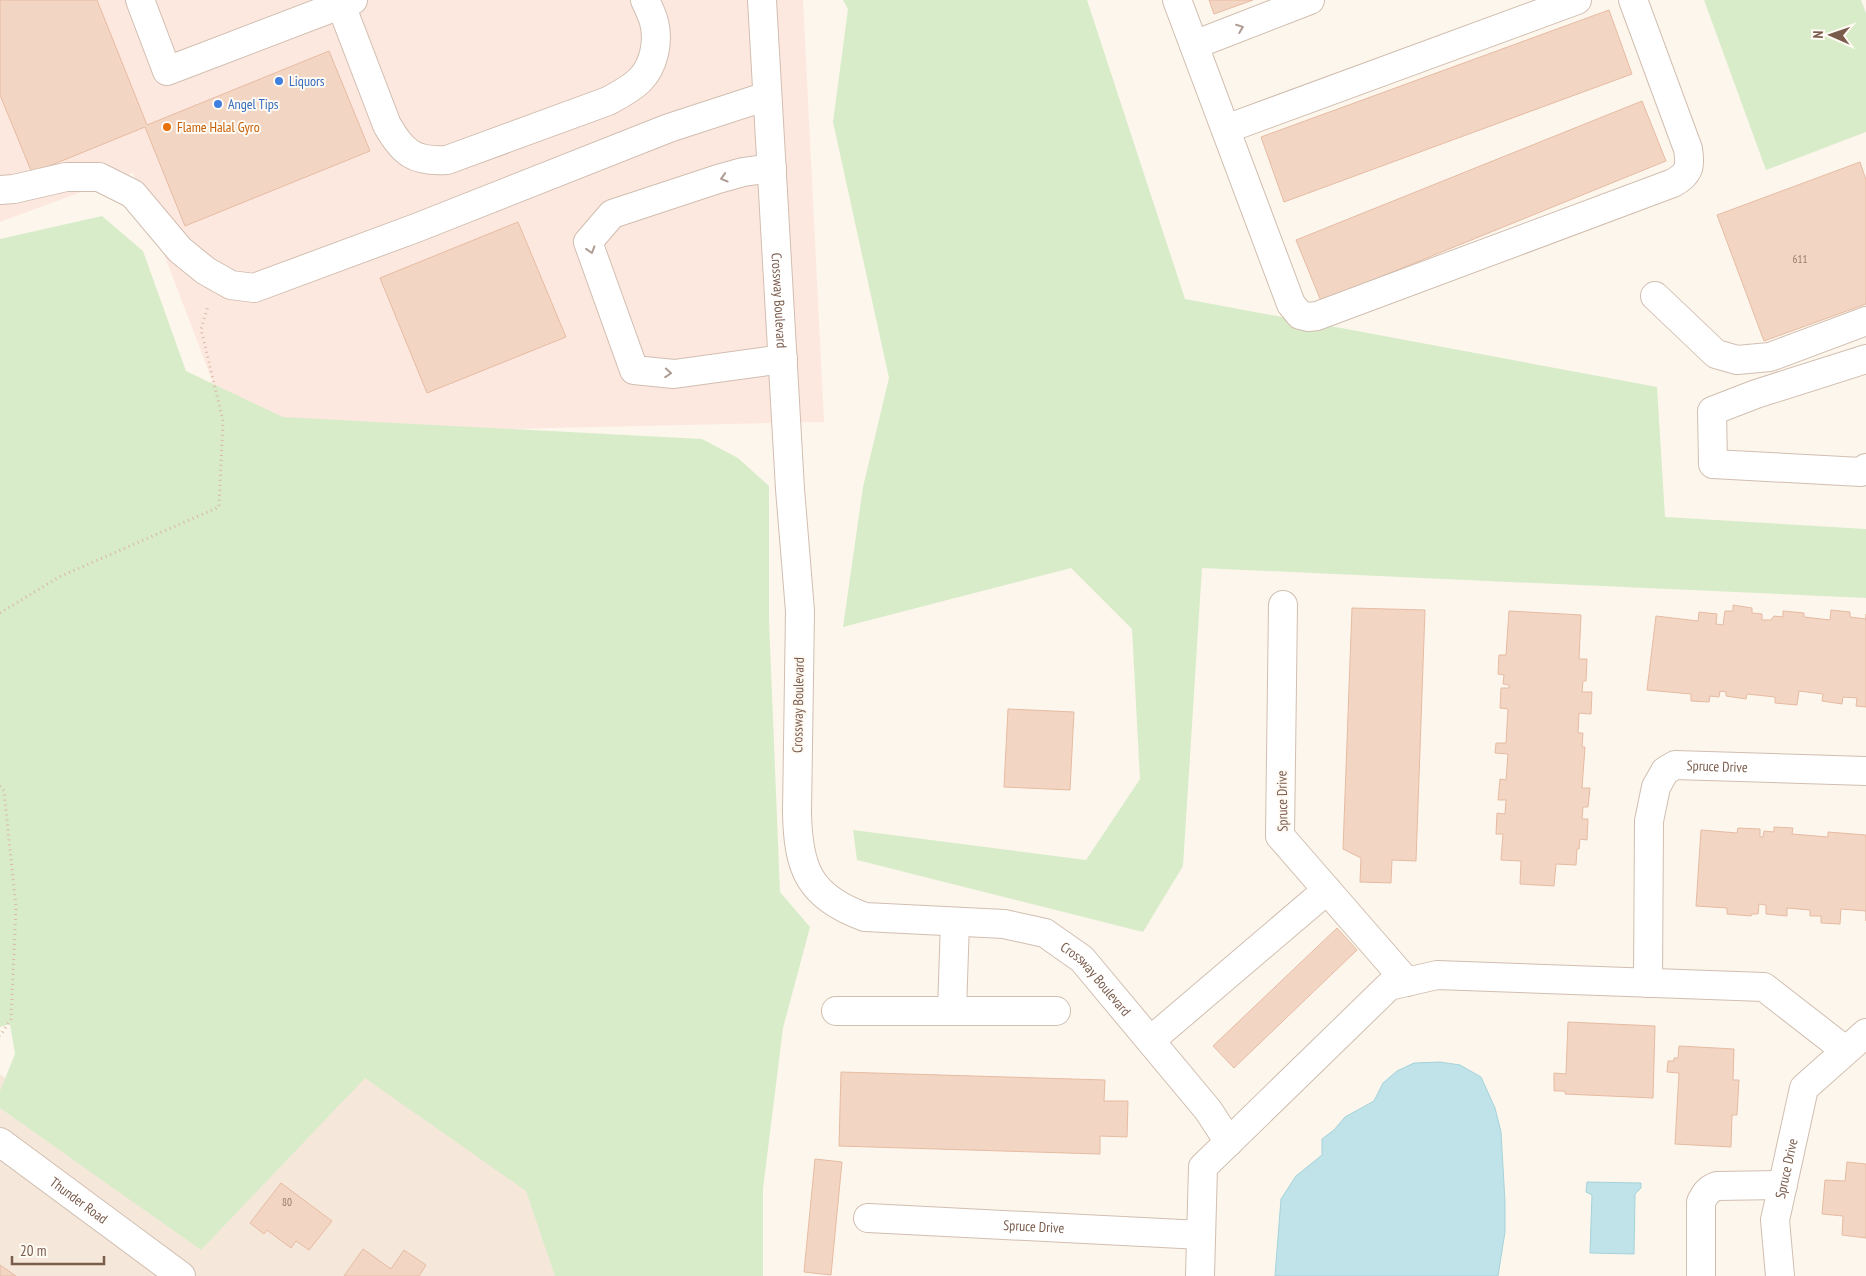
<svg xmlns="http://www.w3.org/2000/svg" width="1866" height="1276" viewBox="0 0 1866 1276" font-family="'PT Sans Narrow',sans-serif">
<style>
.residential{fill:#f5e8da}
.commercial{fill:#fde8e0}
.green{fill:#d8ecc9}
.water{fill:#bfe3e8;stroke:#a5d3da}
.building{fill:#f3d5c3;stroke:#e6bba3}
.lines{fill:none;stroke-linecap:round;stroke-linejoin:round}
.minor-casing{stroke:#d1beb0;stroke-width:30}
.path{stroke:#d9b8a5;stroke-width:3;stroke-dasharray:1 4;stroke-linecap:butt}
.minor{stroke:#fff;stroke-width:28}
.oneway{stroke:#af9d94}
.shop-dot{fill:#3f7fe0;stroke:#fffaf3;stroke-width:2}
.food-dot{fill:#e8710a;stroke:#fffaf3;stroke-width:2}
.labels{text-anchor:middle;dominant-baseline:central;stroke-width:4;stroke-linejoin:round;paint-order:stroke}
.number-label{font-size:11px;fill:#987a6a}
.shop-label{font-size:14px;fill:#366cbe;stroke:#fffaf3;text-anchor:start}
.food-label{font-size:14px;fill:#c56008;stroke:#fffaf3;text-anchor:start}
.street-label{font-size:14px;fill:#7a5c4d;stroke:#fffaf3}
</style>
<rect width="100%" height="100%" fill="#fdf6ec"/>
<path class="residential" d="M379 1025 636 1276H0V1074L213 1237Z"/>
<path class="commercial" d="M0 0H803L824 422 233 435 133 173 0 222Z"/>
<g class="green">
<path d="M843 0H1087L1185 299 1657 387 1665 517 1866 529V598L1202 568 1183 866 1143 932 857 860 853 830 1086 860 1140 779 1132 629 1071 568 843 627 863 487 889 378 833 122 848 9Z"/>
<path d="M1704 0H1861L1866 13V132L1766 170Z"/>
<path d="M102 216 143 251 186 371 283 417 702 439 738 458 769 486V621L780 892 810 927 783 1028 763 1189V1276H555L526 1191 365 1078 201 1250 0 1108V1091L15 1054 10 1024 0 1027V239Z"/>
</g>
<g class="water">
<path d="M1440 1062 1460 1065 1481 1077 1495 1108 1501 1132 1505 1202V1232L1498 1276H1275L1281 1199 1296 1176 1322 1155V1139L1334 1130 1345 1117 1374 1101 1383 1083 1397 1071 1414 1063Z"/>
<path d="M1587 1182 1641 1183V1188L1635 1194 1634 1254 1590 1253 1592 1195 1586 1192Z"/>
</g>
<g class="building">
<path d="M0 0H97L147 125 329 51 370 151 185 226 145 127 32 173 0 95Z"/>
<path d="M1209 0H1253L1214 14Z"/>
<path d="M1609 10 1632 74 1284 202 1261 137Z"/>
<path d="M1642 101 1666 161 1321 301 1296 240Z"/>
<path d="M1860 162 1866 180V304L1764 341 1717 215Z"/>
<path d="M518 222 566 337 427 393 380 278Z"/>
<path d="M1733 605 1752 608V613L1762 614V620H1771L1774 616 1783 617V611L1804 613V617L1830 620 1831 610 1850 612V617L1866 619V614V707L1856 706 1857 698 1843 697 1842 704 1822 701 1823 694 1799 691 1797 705 1775 703V697L1747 694 1746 699 1726 696V692L1720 691 1719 697 1710 696 1709 702 1691 701V694L1647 690 1656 616 1698 621 1699 612 1717 614 1716 624 1723 625 1725 611H1733Z"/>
<path d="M1352 608 1425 610 1416 861 1392 860 1391 883 1360 882 1361 858 1343 849Z"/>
<path d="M1509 611 1581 615 1579 659H1587L1586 681H1583L1582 692H1592L1591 714 1579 713 1578 733H1583L1582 747H1585L1582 788H1590L1588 807H1583L1582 819H1588L1587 840 1580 839 1579 849H1577L1576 865 1556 864 1554 886 1520 884 1521 861 1501 860 1503 834H1496L1497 813 1505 814 1506 800H1498L1500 779 1506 780 1508 754 1495 753 1496 743H1506L1508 709 1500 708 1501 688H1509V685L1503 684 1504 675 1498 674 1499 655H1506Z"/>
<path d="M1008 709 1074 712 1070 790 1004 787Z"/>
<path d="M1774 827 1793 828 1792 834 1828 837V832L1866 835V921V911L1841 909 1840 924 1821 923V916H1810V910L1787 908V916L1766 914V905L1759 904 1758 914H1752L1751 916 1727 914V908L1696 906 1701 830 1737 833 1738 828 1760 829V837H1763L1764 831 1774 832Z"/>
<path d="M1337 928 1357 950 1234 1068 1213 1046Z"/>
<path d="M1568 1022 1655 1026 1653 1098 1565 1094V1091H1554V1073L1566 1074Z"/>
<path d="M1679 1046 1734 1049 1733 1080H1739L1737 1115H1732L1731 1147 1675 1144 1679 1073 1667 1072 1668 1061H1674V1058H1678Z"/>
<path d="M841 1072 1105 1080 1104 1101H1128L1127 1137 1100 1136V1154L839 1146Z"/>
<path d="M815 1159 842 1162 831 1275 804 1272Z"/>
<path d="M1847 1162 1866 1164V1238L1842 1235 1843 1216 1822 1214 1825 1180 1845 1181Z"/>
<path d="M281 1183 332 1221 309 1250 296 1241 291 1248 267 1230 264 1234 250 1223Z"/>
<path d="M363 1249 391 1269 404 1250 426 1265 419 1276H344Z"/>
<path d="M0 1265 16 1276H0Z"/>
</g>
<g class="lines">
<g class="minor-casing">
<g id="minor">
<path d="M140 0 167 71 353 0"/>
<path id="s1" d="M762 0 790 489 800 611 797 812C798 869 809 897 865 917L1004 924 1045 933 1082 959 1208 1110 1229 1142"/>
<path d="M1177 0 1291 304 1300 315 1308 317 1317 316 1673 183C1689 174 1691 167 1688 149L1633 0"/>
<path d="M341 5 387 125C403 153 414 162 447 160L608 101C619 95 631 89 640 80 654 66 659 41 654 22 652 14 648 7 645 0"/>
<path d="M1194 45 1310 0"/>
<path d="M1226 129 1577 0"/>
<path d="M772 168 743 172 718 179 612 214 588 242 634 370 674 374 783 359"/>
<path d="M0 190 14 189 66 177H99L133 194 180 250 206 271 231 285 254 288 416 228 669 128 767 96"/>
<path d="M1655 296 1716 354 1737 360 1770 357 1866 321"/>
<path d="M1866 359 1756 394 1712 411 1713 464 1861 472 1866 468"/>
<path d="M1283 605 1280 836 1407 982"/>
<path id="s2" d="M1648 983 1649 821 1656 787 1665 771 1675 765 1866 771"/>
<path d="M952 1010 955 922"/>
<path d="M836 1011H1056"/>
<path d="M1151 1040 1327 890"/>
<path id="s3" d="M0 1142 181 1276"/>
<path id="s4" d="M868 1218 1201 1235"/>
<path d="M1200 1276 1203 1167 1389 986 1437 975 1764 987 1845 1050"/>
<path d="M1701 1276V1202C1705 1194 1708 1189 1717 1186L1783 1185"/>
<path id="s5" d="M1780 1276 1775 1220 1804 1088 1866 1033"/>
</g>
</g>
<g class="path">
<path d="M0 613 59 577 219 507 223 421 201 329 208 306"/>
<path d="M0 786 4 791 16 907 11 1019 0 1036"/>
</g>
<use href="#minor" class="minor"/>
</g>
<defs><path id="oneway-chevron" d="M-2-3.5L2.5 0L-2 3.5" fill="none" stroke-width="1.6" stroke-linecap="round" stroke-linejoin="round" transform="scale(1.25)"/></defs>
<g class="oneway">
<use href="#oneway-chevron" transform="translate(1240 28) rotate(-21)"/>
<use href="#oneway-chevron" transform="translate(724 178) rotate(164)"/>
<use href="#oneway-chevron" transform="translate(591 250) rotate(73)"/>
<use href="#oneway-chevron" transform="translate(668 373) rotate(4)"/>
</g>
<g class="shop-dot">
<circle cx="279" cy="81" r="5"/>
<circle cx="218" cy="104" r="5"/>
</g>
<circle class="food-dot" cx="167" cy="127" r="5"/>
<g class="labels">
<g class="number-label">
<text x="1800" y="259">611</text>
<text x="287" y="1202">80</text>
</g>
<g class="shop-label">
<text x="289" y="81">Liquors</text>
<text x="228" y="104">Angel Tips</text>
</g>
<g class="food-label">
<text x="177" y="127">Flame Halal Gyro</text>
</g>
<g class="street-label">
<text stroke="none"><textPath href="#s1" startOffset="301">Crossway Boulevard</textPath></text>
<text transform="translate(798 705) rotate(-89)">Crossway Boulevard</text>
<text stroke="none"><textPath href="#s2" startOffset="269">Spruce Drive</textPath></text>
<text transform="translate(1282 801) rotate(-91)">Spruce Drive</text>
<text stroke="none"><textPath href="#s1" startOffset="1200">Crossway Boulevard</textPath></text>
<text stroke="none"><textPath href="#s5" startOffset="109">Spruce Drive</textPath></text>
<text stroke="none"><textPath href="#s3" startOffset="98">Thunder Road</textPath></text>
<text stroke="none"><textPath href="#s4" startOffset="166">Spruce Drive</textPath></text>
</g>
</g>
<g transform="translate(1831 35) rotate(272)" stroke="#fffaf3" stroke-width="4" paint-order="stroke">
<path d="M0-4L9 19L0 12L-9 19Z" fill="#7a5c4d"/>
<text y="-8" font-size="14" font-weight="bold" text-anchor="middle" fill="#7a5c4d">N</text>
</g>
<path d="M12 1256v8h92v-8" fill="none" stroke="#7a5c4d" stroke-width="2.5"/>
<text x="20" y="1256" font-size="15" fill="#7a5c4d" stroke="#fffaf3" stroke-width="4" paint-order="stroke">20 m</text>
</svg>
